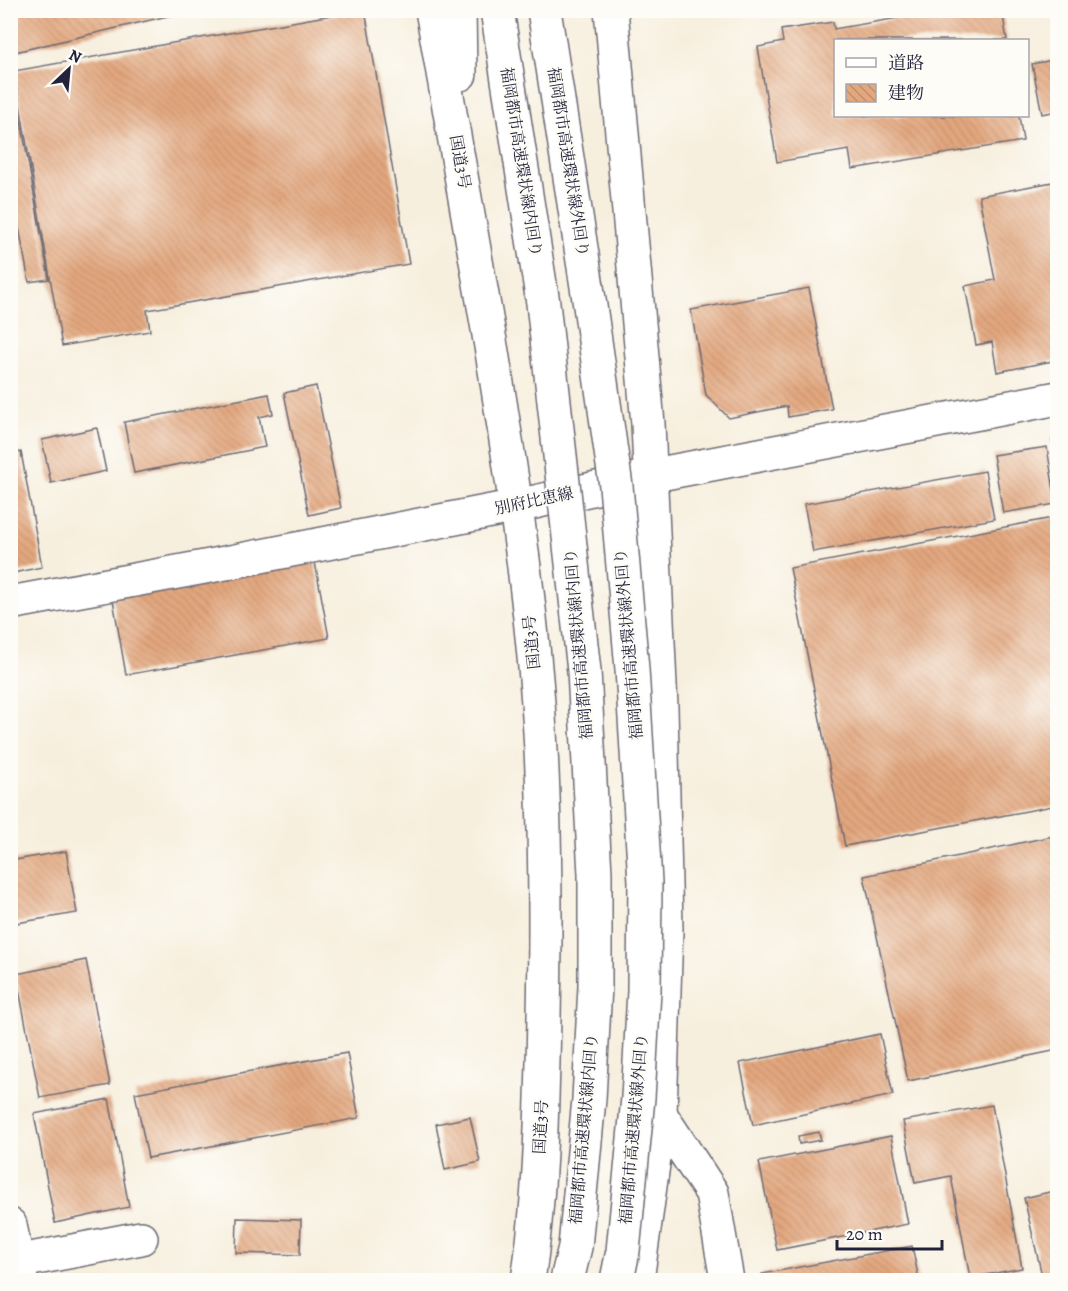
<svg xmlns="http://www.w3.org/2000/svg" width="1068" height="1291" viewBox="0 0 1068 1291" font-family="Alegreya,'Noto Serif JP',serif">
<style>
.building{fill:url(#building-back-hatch)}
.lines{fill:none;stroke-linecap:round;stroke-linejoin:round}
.street-casing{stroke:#6d6a74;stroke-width:36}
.secondary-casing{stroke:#6d6a74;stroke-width:36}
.highway-casing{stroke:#6d6a74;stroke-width:36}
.street{stroke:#fff;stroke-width:33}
.secondary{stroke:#fff;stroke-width:33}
.highway{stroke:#fff;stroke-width:33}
.highway-bridge-casing{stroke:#6d6a74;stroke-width:36;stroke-linecap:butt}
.highway-bridge{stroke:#fff;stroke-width:33}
.labels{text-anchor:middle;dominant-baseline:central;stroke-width:5;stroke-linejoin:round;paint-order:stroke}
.street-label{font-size:16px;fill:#22223b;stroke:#fdfcf7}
</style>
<defs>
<pattern id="building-back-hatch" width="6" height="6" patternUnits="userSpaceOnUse" patternTransform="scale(1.5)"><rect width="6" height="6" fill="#e3a77e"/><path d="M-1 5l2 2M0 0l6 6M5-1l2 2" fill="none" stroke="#c28f6e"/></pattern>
</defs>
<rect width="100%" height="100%" fill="#fdfcf7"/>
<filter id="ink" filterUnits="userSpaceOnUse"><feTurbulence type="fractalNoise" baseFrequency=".0167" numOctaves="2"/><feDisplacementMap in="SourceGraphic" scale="12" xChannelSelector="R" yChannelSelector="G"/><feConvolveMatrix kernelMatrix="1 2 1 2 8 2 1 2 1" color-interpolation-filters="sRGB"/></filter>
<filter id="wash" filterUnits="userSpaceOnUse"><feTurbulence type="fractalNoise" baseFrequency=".008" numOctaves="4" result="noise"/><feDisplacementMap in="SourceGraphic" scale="24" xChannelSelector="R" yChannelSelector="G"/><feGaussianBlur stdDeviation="1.35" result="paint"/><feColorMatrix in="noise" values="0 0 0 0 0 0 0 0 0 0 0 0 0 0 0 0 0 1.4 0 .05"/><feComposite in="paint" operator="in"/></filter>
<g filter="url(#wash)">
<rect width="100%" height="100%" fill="#f7efde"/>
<g id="blocks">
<g class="building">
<path d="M10 10H189V11L15 52 10 33Z"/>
<path d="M360 10H365L409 264 147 310 150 331 62 346 14 71Z"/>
<path d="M945 10H1002L1007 40H836V116H1019L1023 141 852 169 849 150 777 162 758 47 783 42 781 30 833 22 834 29Z"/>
<path d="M1058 59V111L1042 114 1032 64Z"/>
<path d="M20 116 49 279 29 282 12 189H10V118Z"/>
<path d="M1058 181V360L997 372 992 342 976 345 965 286 995 280 979 196Z"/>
<path d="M809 288 832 409 788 417 787 406 729 418 706 395 691 310Z"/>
<path d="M316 386 341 508 309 515 284 393Z"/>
<path d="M269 394 273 414 259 417 265 447 134 473 124 422Z"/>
<path d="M97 428 106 471 51 483 42 440Z"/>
<path d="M1058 439V465H1056L1052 440Z"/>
<path d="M1047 447 1056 504 1003 513 993 455Z"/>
<path d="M21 452 42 567 13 573 10 561V454Z"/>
<path d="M985 471 994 519 813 552 804 504Z"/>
<path d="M1058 517V805L845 846 790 568Z"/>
<path d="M314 557 329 638 126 675 112 594Z"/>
<path d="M1058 835V1050L908 1081 864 876Z"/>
<path d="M66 851 77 913 10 924V861Z"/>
<path d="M86 960 110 1085 40 1098 16 974Z"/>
<path d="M880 1034 893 1095 753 1125 740 1063Z"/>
<path d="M347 1053 359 1118 148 1158 135 1093Z"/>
<path d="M109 1099 129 1207 55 1223 34 1114Z"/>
<path d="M992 1105 1022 1268 970 1278 951 1176 915 1183 903 1121Z"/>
<path d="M470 1117 480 1162 445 1170 436 1124Z"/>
<path d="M819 1132 821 1140 799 1144 798 1136Z"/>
<path d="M891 1136 908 1224 777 1250 759 1162Z"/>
<path d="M1058 1190V1280H1043L1024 1198Z"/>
<path d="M237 1218 301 1220 300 1255 236 1253Z"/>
<path d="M912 1246 919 1280H764L762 1274Z"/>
</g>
</g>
</g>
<g filter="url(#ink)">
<use href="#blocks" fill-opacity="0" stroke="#6d6a74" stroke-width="1.5"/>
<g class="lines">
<g class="street-casing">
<g id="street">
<path d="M660 1114 712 1193 727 1280"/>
<path d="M10 1225 21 1280"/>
<path d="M10 1263 141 1238"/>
</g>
</g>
<g class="secondary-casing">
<path id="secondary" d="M10 603 210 566 517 506 649 476 1058 398"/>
</g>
<g class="highway-casing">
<g id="highway">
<path d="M432 10C453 124 473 238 492 352 511 469 529 585 538 703 546 808 546 912 544 1018 542 1105 541 1194 528 1280"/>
<path d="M459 10 460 74"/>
<path d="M611 10 648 424 661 707 666 929 660 1114 637 1280"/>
</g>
</g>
<use href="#street" class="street"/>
<use href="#secondary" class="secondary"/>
<use href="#highway" class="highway"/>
<g class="highway-bridge-casing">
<g id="highway-bridge">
<path d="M497 10 543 303 584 671 595 874V986L589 1099 575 1247 567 1280"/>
<path d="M544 10 590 306 616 486 632 669 645 882 644 991 638 1098 623 1251 617 1280"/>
</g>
</g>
<use href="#highway-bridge" class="highway-bridge"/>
</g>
</g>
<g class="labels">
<g class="street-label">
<text transform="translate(460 162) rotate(80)">国道3号</text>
<text transform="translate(521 162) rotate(81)">福岡都市高速環状線内回り</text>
<text transform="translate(568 162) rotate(81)">福岡都市高速環状線外回り</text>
<text transform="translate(534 501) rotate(-12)">別府比恵線</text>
<text transform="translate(532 642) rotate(-96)">国道3号</text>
<text transform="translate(579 644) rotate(-95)">福岡都市高速環状線内回り</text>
<text transform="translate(629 644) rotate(-95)">福岡都市高速環状線外回り</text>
<text transform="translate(541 1127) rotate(-87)">国道3号</text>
<text transform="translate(584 1129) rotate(-85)">福岡都市高速環状線内回り</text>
<text transform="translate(634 1129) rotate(-85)">福岡都市高速環状線外回り</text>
</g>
</g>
<rect width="1068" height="1291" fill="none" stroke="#fdfcf7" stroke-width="36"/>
<rect x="834" y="39" width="195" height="78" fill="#fdfcf7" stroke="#a5a5ac" stroke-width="1.5"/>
<rect x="846" y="58" width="30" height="9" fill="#ffffff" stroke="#a5a5ac" stroke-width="1.5"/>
<text x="888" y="69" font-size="18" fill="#22223b">道路</text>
<rect x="846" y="84" width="30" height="18" fill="url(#building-back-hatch)" stroke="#a5a5ac" stroke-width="1.5"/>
<text x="888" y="99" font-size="18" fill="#22223b">建物</text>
<g transform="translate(69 69) rotate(26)" stroke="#fdfcf7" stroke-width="4.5" paint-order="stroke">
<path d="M0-4.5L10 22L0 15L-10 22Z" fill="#22223b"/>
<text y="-9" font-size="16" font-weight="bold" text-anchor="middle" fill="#22223b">N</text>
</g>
<path d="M837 1240v9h105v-9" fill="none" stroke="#22223b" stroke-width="3"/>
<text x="846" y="1240" font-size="18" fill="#22223b" stroke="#fdfcf7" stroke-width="4.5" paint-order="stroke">20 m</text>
</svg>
